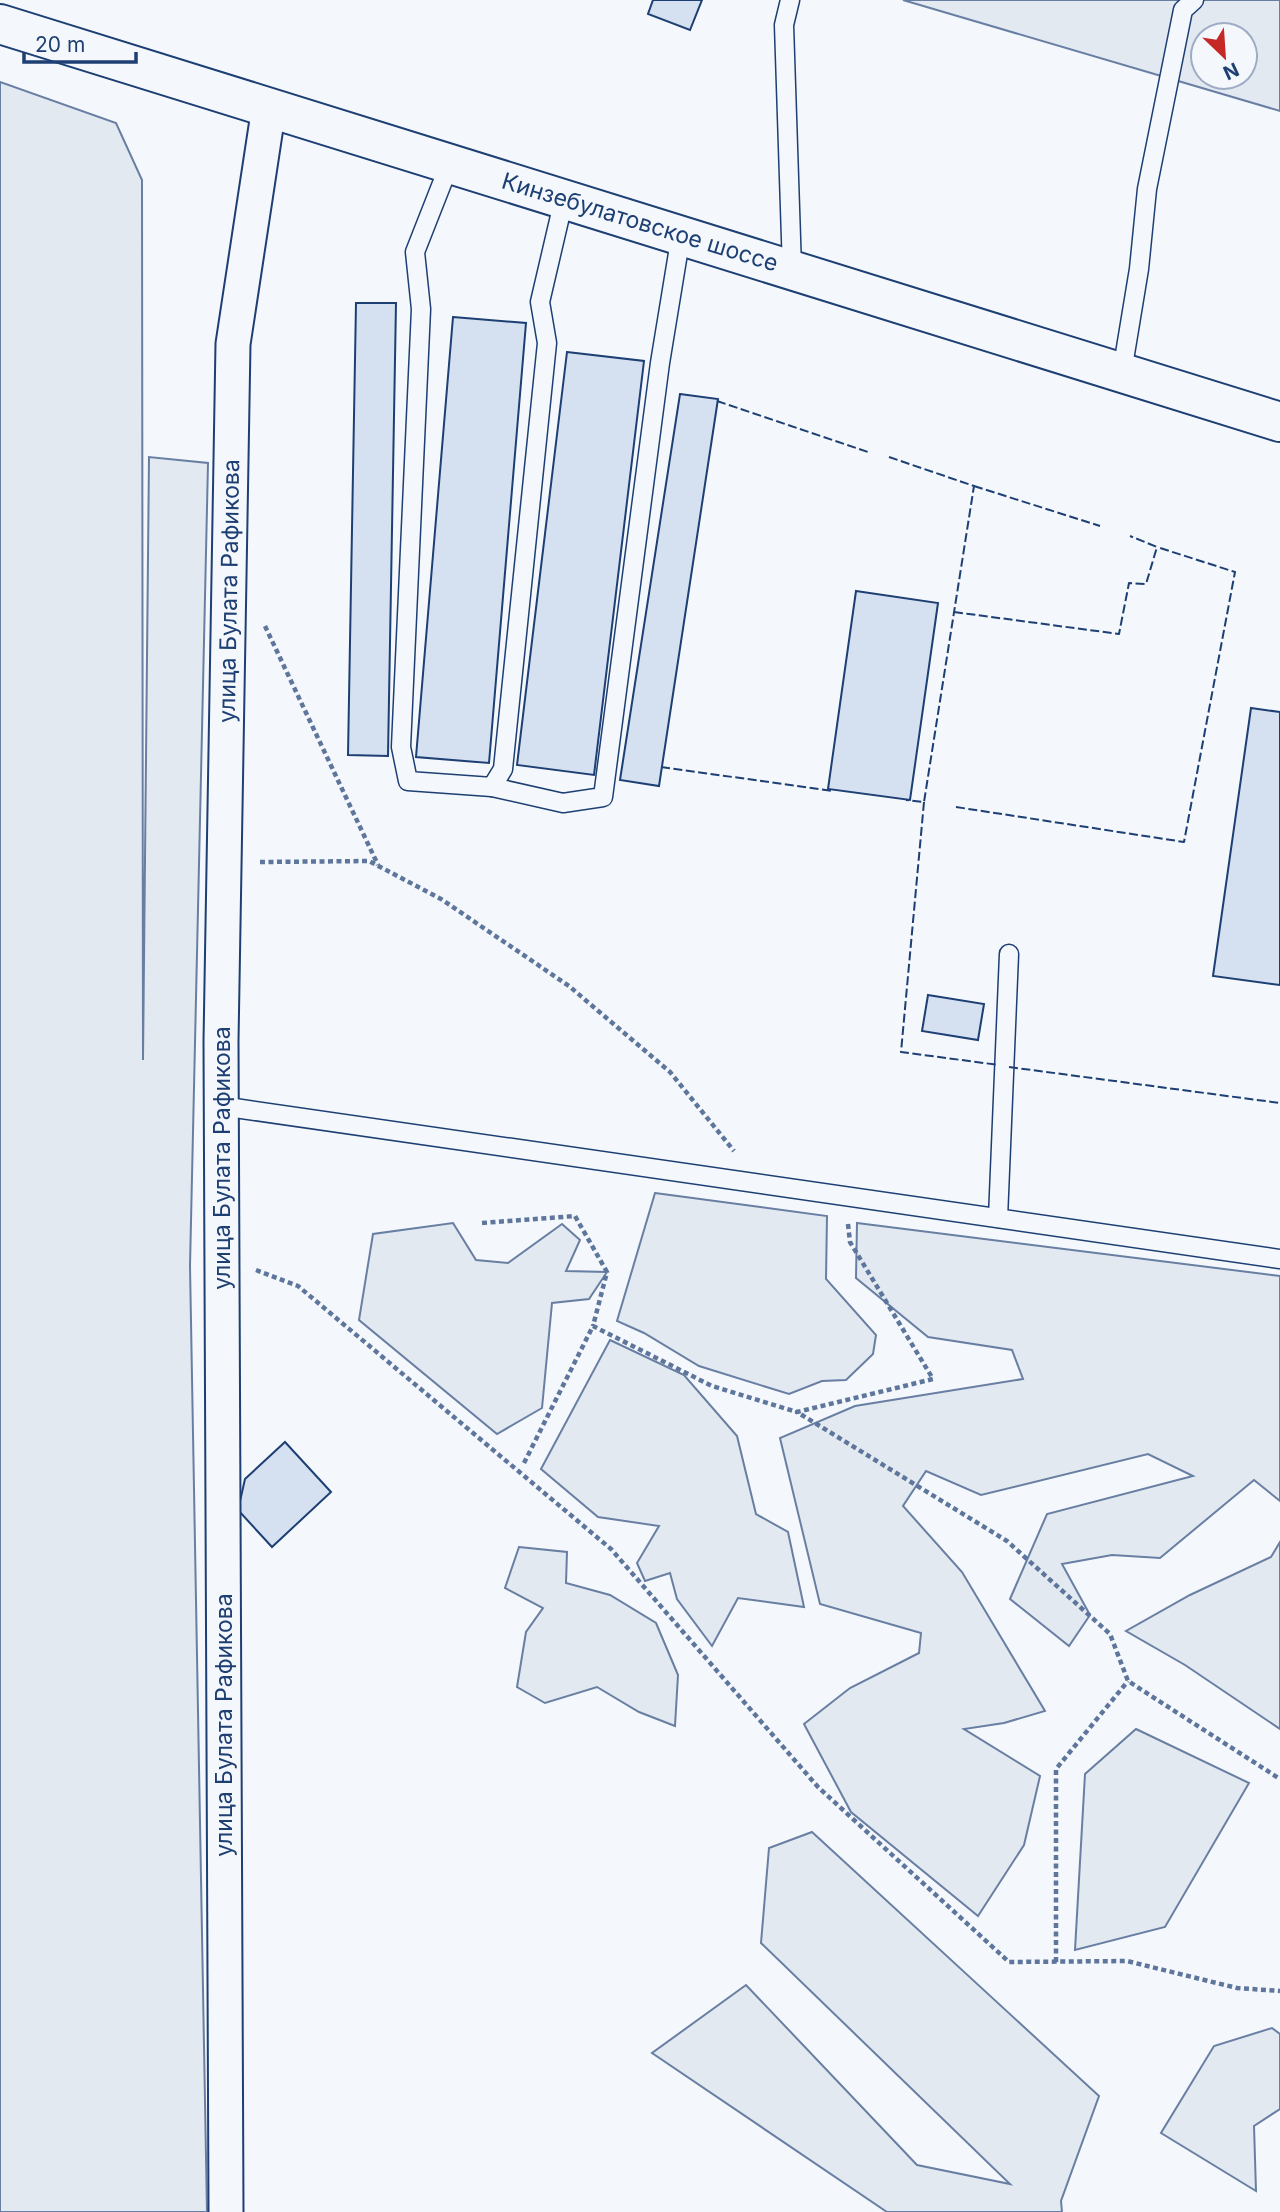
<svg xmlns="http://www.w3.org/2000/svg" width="1280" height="2212" viewBox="0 0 1280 2212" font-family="Inter,sans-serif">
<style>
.green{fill:#e3e9f0;stroke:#687fa3;stroke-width:2;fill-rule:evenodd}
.building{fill:#d5e0f0;stroke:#1d3f73;stroke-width:2}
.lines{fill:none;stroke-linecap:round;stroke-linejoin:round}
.lane-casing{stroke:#1d3f73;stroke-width:21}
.street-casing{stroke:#1d3f73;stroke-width:37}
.secondary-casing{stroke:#1d3f73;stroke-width:42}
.path{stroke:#5e769c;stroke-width:4.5;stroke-dasharray:5 3.5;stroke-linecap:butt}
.lane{stroke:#f4f7fb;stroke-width:18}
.street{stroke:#f4f7fb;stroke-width:33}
.secondary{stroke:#f4f7fb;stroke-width:38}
.fence{stroke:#1d3f73;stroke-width:2;stroke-dasharray:9 3.5;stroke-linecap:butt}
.labels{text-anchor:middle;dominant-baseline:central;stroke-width:5;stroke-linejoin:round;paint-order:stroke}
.street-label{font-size:23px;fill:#1d3f73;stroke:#f4f7fb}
</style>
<rect width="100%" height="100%" fill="#f4f7fb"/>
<g class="green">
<path d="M903 0H1280V111ZM1203 35H1245V77H1203Z"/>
<path d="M0 82 116 123 142 180 143 1060 149 457 208 463 190 1266 207 2212H0Z"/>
<path d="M655 1193 827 1216 826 1279 876 1335 873 1354 846 1380 822 1381 789 1394 699 1366 644 1333 617 1321Z"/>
<path d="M453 1223 476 1260 508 1263 562 1224 580 1240 566 1271 607 1272 589 1299 552 1303 542 1408 497 1434 359 1320 373 1234Z"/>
<path d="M857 1223 1280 1276V1501L1254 1480 1160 1558 1112 1555 1062 1564 1090 1615 1069 1646 1010 1599 1047 1514 1193 1476 1148 1454 981 1495 926 1471 903 1506 962 1572 1045 1711 1004 1723 964 1729 1040 1776 1024 1845 978 1916 851 1812 804 1724 850 1688 919 1653 921 1633 820 1604 780 1438 855 1406 1023 1379 1012 1350 928 1337 856 1278Z"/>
<path d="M610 1340 684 1375 737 1436 756 1514 788 1532 804 1607 738 1598 712 1646 677 1599 670 1573 645 1581 637 1563 659 1526 598 1517 541 1469Z"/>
<path d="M1280 1542V1729L1185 1665 1126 1631 1190 1595 1271 1557Z"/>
<path d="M519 1547 567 1552 566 1583 610 1595 656 1623 678 1675 675 1726 639 1712 597 1687 545 1703 517 1687 526 1632 543 1608 505 1588Z"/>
<path d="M1136 1729 1249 1783 1165 1927 1075 1950 1085 1774Z"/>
<path d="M812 1832 1099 2096 1061 2201 1062 2212H887L652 2053 746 1985 917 2165 1010 2184 761 1943 769 1848Z"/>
<path d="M1272 2028 1280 2034V2109L1254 2126 1256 2191 1161 2133 1214 2046Z"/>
</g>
<g class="building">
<path d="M653 0H702L690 30 648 14Z"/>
<path d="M356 303H396L388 756 348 755Z"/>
<path d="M453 317 526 323 489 763 416 757Z"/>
<path d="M567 352 644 361 594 775 517 765Z"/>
<path d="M680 394 718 399 659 786 620 780Z"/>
<path d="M856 591 938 603 910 800 828 789Z"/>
<path d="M1251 708 1280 712V985L1213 976Z"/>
<path d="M928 995 984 1004 978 1040 922 1031Z"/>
<path d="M285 1442 331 1492 272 1547 238 1510 245 1479Z"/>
</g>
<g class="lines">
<g class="lane-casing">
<g id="lane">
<path d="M790 0 784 25 792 269"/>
<path d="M450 163 415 252 421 309 401 747 408 781 492 787 503 769 547 343 540 302 564 199"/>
<path d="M1122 372 1139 269 1147 189 1183 10 1194 0"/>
<path d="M492 787 563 803 603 797 660 363 681 235"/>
<path d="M221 1106 1280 1259"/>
<path d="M998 1218 1009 954"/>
</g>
</g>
<g class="street-casing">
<path id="street" d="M226 2212 221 1041 233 344 269 107"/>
</g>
<g class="secondary-casing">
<path id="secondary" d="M0 24 1280 422"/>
</g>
<g class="path">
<path d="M265 626 378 865"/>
<path d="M260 862 369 861 441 899 569 986 670 1072 734 1151"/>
<path d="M482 1223 575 1216 607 1272 593 1326"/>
<path d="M848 1224 850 1242 933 1379 797 1412 1007 1541 1110 1634 1128 1681 1280 1779"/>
<path d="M256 1270 298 1286 611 1549 818 1787 1009 1962 1127 1961 1237 1988 1280 1991"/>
<path d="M524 1463 593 1326 712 1386 797 1412"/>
<path d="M1056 1962V1769L1128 1681"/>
</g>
<use href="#lane" class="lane"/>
<use href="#street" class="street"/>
<use href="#secondary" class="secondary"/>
<g class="fence">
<path d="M717 401 868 452"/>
<path d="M889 457 974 486 924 802 906 800"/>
<path d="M974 486 1100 526"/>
<path d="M954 612 1119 634 1129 583 1146 584 1157 547 1130 536"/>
<path d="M661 767 833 791"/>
<path d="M924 802 901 1052 999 1065"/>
<path d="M956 807 1184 842 1235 572 1157 547"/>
<path d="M1009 1067 1280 1103"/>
</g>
</g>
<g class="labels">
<g class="street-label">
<text transform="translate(640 222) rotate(17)">Кинзебулатовское шоссе</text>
<text transform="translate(229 591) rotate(-89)">улица Булата Рафикова</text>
<text transform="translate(222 1158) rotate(-90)">улица Булата Рафикова</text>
<text transform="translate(224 1725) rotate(-90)">улица Булата Рафикова</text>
</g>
</g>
<g transform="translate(1224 56) rotate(155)"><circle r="33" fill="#f4f7fb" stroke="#9eadc5" stroke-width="2"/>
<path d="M0-5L12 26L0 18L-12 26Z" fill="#c62828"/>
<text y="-10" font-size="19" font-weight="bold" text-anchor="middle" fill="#1d3f73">N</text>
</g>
<path d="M24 52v10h112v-10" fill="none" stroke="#1d3f73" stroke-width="3.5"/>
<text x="35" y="52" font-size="21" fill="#1d3f73" stroke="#f4f7fb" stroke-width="5" paint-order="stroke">20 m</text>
</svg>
